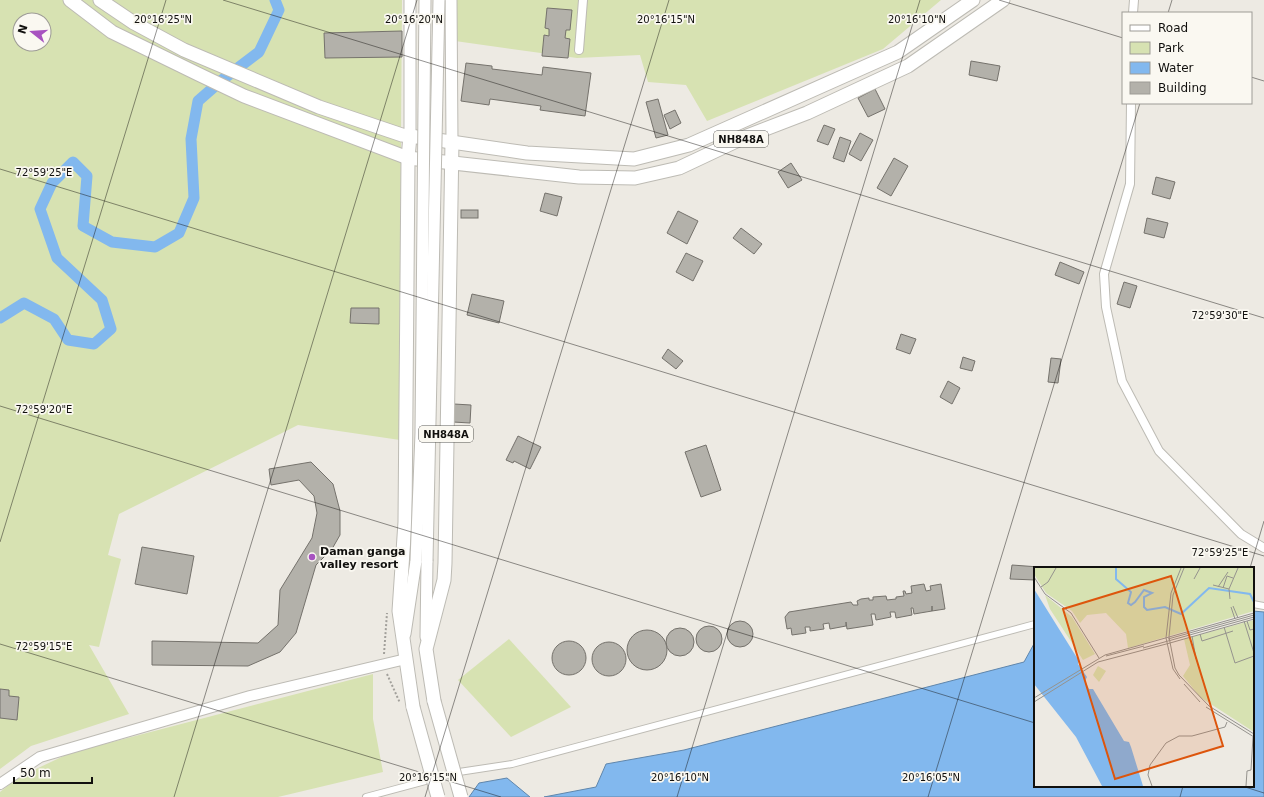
<svg xmlns="http://www.w3.org/2000/svg" width="1264" height="797" viewBox="0 0 1264 797" font-family="'DejaVu Sans',sans-serif">
<style>
.green{fill:#d7e2b2;fill-rule:evenodd}
.water{fill:#82b8ee;stroke:#6086ab}
.lines{fill:none;stroke-linecap:round;stroke-linejoin:round}
.canal{stroke:#82b8ee;stroke-width:11}
.building{fill:#b3b1aa;stroke:#75726c}
.pedestrian-casing{stroke:#bdbbb4;stroke-width:8}
.minor-casing{stroke:#bdbbb4;stroke-width:10}
.tertiary-casing{stroke:#bdbbb4;stroke-width:12}
.secondary-casing{stroke:#bdbbb4;stroke-width:13}
.primary-casing{stroke:#bdbbb4;stroke-width:15}
.trunk-casing{stroke:#bdbbb4;stroke-width:15}
.path{stroke:#a2a09b;stroke-width:2;stroke-dasharray:2 2;stroke-linecap:butt}
.pedestrian{stroke:#fff;stroke-width:6}
.minor{stroke:#fff;stroke-width:8}
.tertiary{stroke:#fff;stroke-width:10}
.secondary{stroke:#fff;stroke-width:11}
.primary{stroke:#fff;stroke-width:13}
.trunk{stroke:#fff;stroke-width:13}
.secondary-bridge-casing{stroke:#bdbbb4;stroke-width:13;stroke-linecap:butt}
.trunk-bridge-casing{stroke:#bdbbb4;stroke-width:15;stroke-linecap:butt}
.secondary-bridge{stroke:#fff;stroke-width:11}
.trunk-bridge{stroke:#fff;stroke-width:13}
.ticks{fill:none;stroke:#11100e;stroke-width:1;stroke-opacity:0.45}
.poi-dot{fill:#a752c0;stroke:#faf8f1;stroke-width:1.5}
.labels{text-anchor:middle;dominant-baseline:central;stroke-width:3.5;stroke-linejoin:round;paint-order:stroke}
.shield{fill:#faf8f1;stroke:#575652;stroke-width:1}
.shield-label{font-size:10px;font-weight:bold;fill:#11100e}
.poi-label{font-size:11px;font-weight:bold;fill:#11100e;stroke:#faf8f1;text-anchor:start}
.inset-river{fill:none;stroke:#82b8ee;stroke-width:2}
.inset-road{fill:none;stroke:#95938e;stroke-width:1}
.view{fill:#dd550c;fill-opacity:0.15;stroke:#dd550c;stroke-width:2}
.inset-edge{fill:none;stroke:#11100e;stroke-width:2}
.ticks-label{font-size:10px;text-anchor:middle;fill:#11100e;stroke:#faf8f1;stroke-width:3.5;stroke-linejoin:round;paint-order:stroke}
</style>
<rect width="100%" height="100%" fill="#edeae3"/>
<g class="green">
<path d="M0 0H402L399 410 400 440 298 425 119 514 108 555 121 559 99 647 89 645 129 714 31 746 0 769ZM20 20H44V44H20Z"/>
<path d="M456 0H941L883 49 707 121 686 85 648 82 640 55 577 58 455 41Z"/>
<path d="M509 639 571 707 511 737 458 680Z"/>
<path d="M373 674V719L383 772 278 797H0V792L19 777 70 753Z"/>
</g>
<g class="water">
<path d="M1253 611 1264 612V797H544L596 787 606 764 684 750 1024 662 1035 642V786H1253Z"/>
<path d="M507 778 530 797H469L479 783Z"/>
</g>
<g class="lines">
<path class="canal" d="M0 318 24 303 54 319 68 340 94 344 111 329 102 300 57 258 40 209 52 183 73 162 87 176 83 226 112 242 155 247 179 233 194 198 191 139 198 101 222 80 259 52 279 10 275 0"/>
</g>
<g class="building">
<path d="M547 8 572 10 570 30H566L565 38 570 39 568 58 542 56 544 35 549 36V29L545 28Z"/>
<path d="M402 31V57L325 58 324 33Z"/>
<path d="M971 61 1000 66 997 81 969 75Z"/>
<path d="M466 63 492 66V69L542 75 543 67 591 73 585 116 540 110 541 106 490 99 489 105 461 101Z"/>
<path d="M875 89 885 109 868 117 858 98Z"/>
<path d="M658 99 668 135 656 138 646 102Z"/>
<path d="M675 110 681 123 670 129 664 115Z"/>
<path d="M824 125 835 129 828 145 817 141Z"/>
<path d="M860 133 873 140 861 161 849 154Z"/>
<path d="M840 137 851 141 844 162 833 158Z"/>
<path d="M894 158 908 166 891 196 877 188Z"/>
<path d="M791 163 802 180 788 188 778 172Z"/>
<path d="M1156 177 1175 182 1170 199 1152 194Z"/>
<path d="M545 193 562 197 557 216 540 211Z"/>
<rect x="461" y="210" width="17" height="8"/>
<path d="M678 211 698 221 687 244 667 233Z"/>
<path d="M1147 218 1168 223 1164 238 1144 233Z"/>
<path d="M741 228 762 244 754 254 733 238Z"/>
<path d="M686 253 703 261 693 281 676 272Z"/>
<path d="M1060 262 1084 272 1079 284 1055 275Z"/>
<path d="M1124 282 1137 286 1130 308 1117 304Z"/>
<path d="M472 294 504 301 499 323 467 315Z"/>
<path d="M351 308H379V324L350 323Z"/>
<path d="M901 334 916 339 910 354 896 349Z"/>
<path d="M668 349 683 361 676 369 662 358Z"/>
<path d="M963 357 975 361 972 371 960 368Z"/>
<path d="M1051 358 1061 359 1058 383 1048 382Z"/>
<path d="M948 381 960 388 952 404 940 397Z"/>
<path d="M454 404 471 405 470 423 453 422Z"/>
<path d="M518 436 541 447 530 469 514 461 513 463 506 460Z"/>
<path d="M706 445 721 490 701 497 685 452Z"/>
<path d="M311 462 333 484 340 511V535L332 549 316 565 296 633 280 652 248 666 152 665V641L258 643 278 625 280 590 312 538 317 513 314 496 299 480 271 485 269 469Z"/>
<path d="M142 547 194 556 187 594 135 584Z"/>
<path d="M1012 565 1039 567 1035 568V580L1010 579Z"/>
<path d="M924 584 926 591 931 590 930 586 941 584 945 609 932 611V606V611L914 614 913 608H911L912 615 896 618 895 612H890L891 617 876 620 875 614H871L873 625 847 629 846 622V626L830 629 829 623 823 624 824 629 810 631V627H805L806 633 792 635 791 628 787 629 785 617 789 612 851 602 853 605H858L857 601 861 599 869 598V600H873V597L886 596 887 600 896 599V597L904 596 903 591H905L906 594 912 593 911 586Z"/>
<circle cx="740" cy="634" r="13"/>
<circle cx="709" cy="639" r="13"/>
<circle cx="680" cy="642" r="14"/>
<circle cx="647" cy="650" r="20"/>
<circle cx="569" cy="658" r="17"/>
<circle cx="609" cy="659" r="17"/>
<path d="M0 689 9 690V696L19 697 17 720 0 718Z"/>
</g>
<g class="lines">
<g class="pedestrian-casing">
<g id="pedestrian">
<path d="M1253 604 1264 606"/>
<path d="M366 797 459 772 512 764 1035 624"/>
</g>
</g>
<g class="minor-casing">
<g id="minor">
<path d="M1133 13 1134 0"/>
<path d="M579 50 583 0"/>
<path d="M1131 103 1130 184 1104 274 1106 307 1122 381 1159 451 1241 534 1264 548"/>
</g>
</g>
<g class="tertiary-casing">
<path id="tertiary" d="M0 784 40 757 250 696 406 659"/>
</g>
<g class="secondary-casing">
<g id="secondary">
<path d="M410 0V136"/>
<path d="M451 0 452 141"/>
<path d="M405 634 416 561"/>
<path d="M426 637 427 561"/>
</g>
</g>
<g class="primary-casing">
<g id="primary">
<path d="M70 0 112 32 198 74 244 96 408 158"/>
<path d="M100 0 134 23 184 50 319 107 402 135 410 136"/>
</g>
</g>
<g class="trunk-casing">
<g id="trunk">
<path d="M408 158 579 177 635 178 679 168 747 136 807 113 908 66 1003 0"/>
<path d="M434 701 426 649 444 580 445 563 452 141"/>
<path d="M413 707 399 611 405 522 408 158 410 136 527 153 634 159 689 145 898 52 973 0"/>
</g>
</g>
<g class="path">
<path d="M384 654 387 613"/>
<path d="M387 674 400 703"/>
</g>
<use href="#pedestrian" class="pedestrian"/>
<use href="#minor" class="minor"/>
<use href="#tertiary" class="tertiary"/>
<use href="#secondary" class="secondary"/>
<use href="#primary" class="primary"/>
<use href="#trunk" class="trunk"/>
<g class="secondary-bridge-casing">
<g id="secondary-bridge">
<path d="M416 561 421 433 425 0"/>
<path d="M427 561 439 0"/>
</g>
</g>
<g class="trunk-bridge-casing">
<g id="trunk-bridge">
<path d="M434 701 461 797"/>
<path d="M413 707 438 797"/>
</g>
</g>
<use href="#secondary-bridge" class="secondary-bridge"/>
<use href="#trunk-bridge" class="trunk-bridge"/>
</g>
<path class="ticks" d="M223 0 1264 318M999 0 1123 38M1168 13 1172 0M1251 77 1264 81M0 169 1264 556M0 406 1035 723M0 542 166 0M1250 568 1264 521M0 644 501 797M1242 786 1264 793M174 797 417 0M425 797 669 0M677 797 920 0M928 797 1140 103M1180 797 1183 786"/>
<circle class="poi-dot" cx="312" cy="557" r="4"/>
<g class="labels">
<g class="shield">
<rect x="714" y="131" width="54" height="16" rx="3"/>
<rect x="419" y="426" width="54" height="16" rx="3"/>
</g>
<g class="shield-label">
<text x="741" y="139">NH848A</text>
<text x="446" y="434">NH848A</text>
</g>
<g class="poi-label">
<text x="320" y="551">Daman ganga<tspan x="320" dy="13">valley resort</tspan></text>
</g>
</g>
<g transform="translate(1034 567)">
<rect width="220" height="220" fill="#edeae3"/>
<path d="M0 1H220V44L94 81 92 67 72 46 53 48 46 56 38 44 12 26 0 7ZM11 28 38 50 61 87 49 93 16 42ZM220 53V165L166 130 149 109 156 98 150 72ZM64 99 72 104 65 115 59 108Z" fill="#d7e2b2"/>
<path d="M0 22 45 94 44 97 53 110 51 114 55 122H59L90 174 95 175 97 180 109 219H68L42 170 0 117Z" fill="#82b8ee"/>
<path class="inset-river" d="M82 1V12L97 25 94 36 97 38 101 35 110 23 118 26 110 30V40L113 43 131 40 147 47 175 21 216 27 220 35"/>
<path class="inset-road" d="M150 1 139 28 135 70 220 46M0 10 11 27 37 46 65 91M160 12 166 1M179 18 195 22M7 20 14 15 22 1M184 20 194 5M189 21 193 9 199 11M196 32 195 22 204 1M199 39 204 51M197 40 201 52M210 54 220 86M213 54 216 63 220 62M190 60 201 96 220 89M166 67 168 74 199 64M158 69 162 92M132 71 137 26 147 1M132 71 139 102 146 112M134 72 220 48M136 76 220 52M109 81 220 50M72 89 110 79M150 117 166 135M0 131 71 88 135 70 141 101 145 108 175 139 220 167M0 135 64 95 136 76M172 140 220 170M118 219 114 208 116 198 132 176 145 169H158L191 160 193 155M212 219 213 204 217 203 219 170"/>
<path class="view" d="M137 9 189 179 81 212 29 42Z"/>
<rect width="220" height="220" class="inset-edge"/>
</g>
<g class="ticks-label">
<text x="163" y="23">20°16'25"N</text>
<text x="414" y="23">20°16'20"N</text>
<text x="666" y="23">20°16'15"N</text>
<text x="917" y="23">20°16'10"N</text>
<text x="44" y="176">72°59'25"E</text>
<text x="1220" y="319">72°59'30"E</text>
<text x="44" y="413">72°59'20"E</text>
<text x="1220" y="556">72°59'25"E</text>
<text x="44" y="650">72°59'15"E</text>
<text x="428" y="781">20°16'15"N</text>
<text x="680" y="781">20°16'10"N</text>
<text x="931" y="781">20°16'05"N</text>
</g>
<rect x="1122" y="12" width="130" height="92" fill="#faf8f1" stroke="#9d9b96"/>
<rect x="1130" y="25" width="20" height="6" fill="#ffffff" stroke="#9d9b96"/>
<text x="1158" y="32" font-size="12" fill="#11100e">Road</text>
<rect x="1130" y="42" width="20" height="12" fill="#d7e2b2" stroke="#9d9b96"/>
<text x="1158" y="52" font-size="12" fill="#11100e">Park</text>
<rect x="1130" y="62" width="20" height="12" fill="#82b8ee" stroke="#9d9b96"/>
<text x="1158" y="72" font-size="12" fill="#11100e">Water</text>
<rect x="1130" y="82" width="20" height="12" fill="#b3b1aa" stroke="#9d9b96"/>
<text x="1158" y="92" font-size="12" fill="#11100e">Building</text>
<g transform="translate(32 32) rotate(287)"><circle r="19" fill="#faf8f1" stroke="#9d9b96"/>
<path d="M0-3L7 15L0 10L-7 15Z" fill="#a752c0"/>
<text y="-6" font-size="11" font-weight="bold" text-anchor="middle" fill="#11100e">N</text>
</g>
<path d="M14 777v6h78v-6" fill="none" stroke="#11100e" stroke-width="2"/>
<text x="20" y="777" font-size="12" fill="#11100e" stroke="#faf8f1" stroke-width="3" paint-order="stroke">50 m</text>
</svg>
